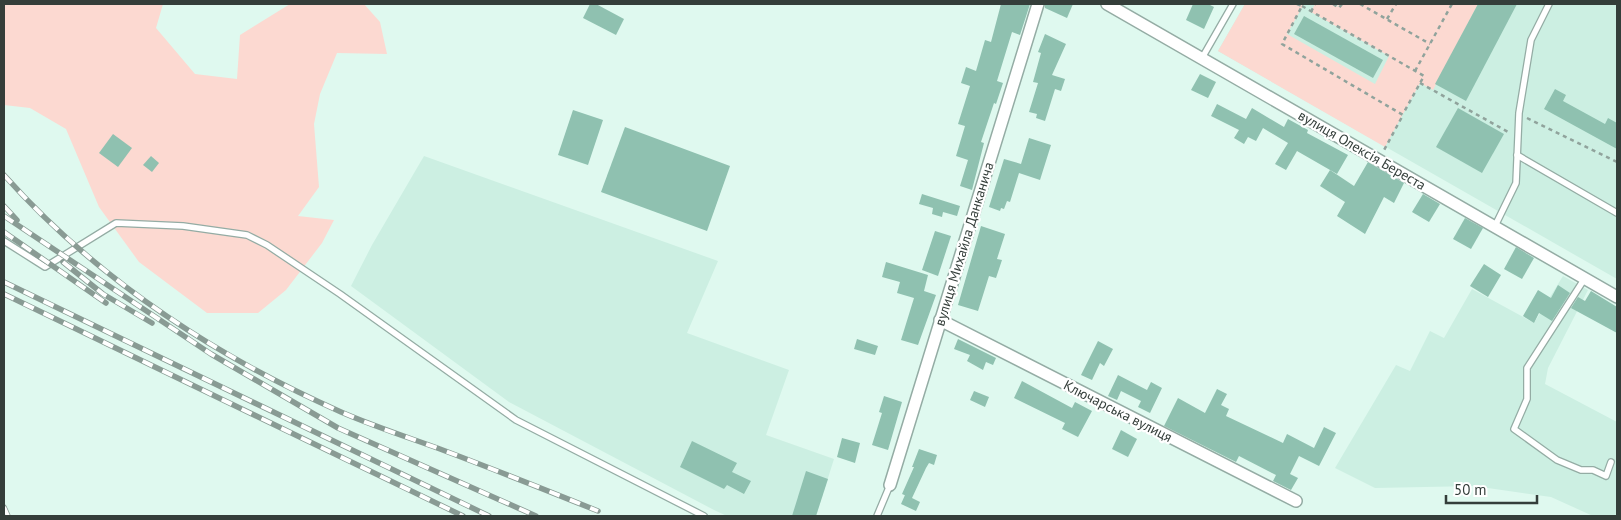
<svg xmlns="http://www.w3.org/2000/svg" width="1621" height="520" viewBox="0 0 1621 520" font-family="'PT Sans',sans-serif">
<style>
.built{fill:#ccefe2}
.green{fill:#fcd9d1}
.building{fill:#8fc1b0}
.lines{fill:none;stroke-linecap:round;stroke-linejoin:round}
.lane-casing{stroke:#94aca4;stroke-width:8}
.street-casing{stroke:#94aca4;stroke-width:14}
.path{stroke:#90a39c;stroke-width:2.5;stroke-dasharray:4 4;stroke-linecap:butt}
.lane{stroke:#fff;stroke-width:5.5}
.street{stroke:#fff;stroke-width:11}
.rail-casing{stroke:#899b94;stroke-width:5.5}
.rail{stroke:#fff;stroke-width:4;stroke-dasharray:11;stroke-linecap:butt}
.labels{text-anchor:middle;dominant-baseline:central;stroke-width:4.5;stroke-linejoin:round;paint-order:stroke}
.street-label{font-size:14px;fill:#343e3a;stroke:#fff}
</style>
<rect width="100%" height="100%" fill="#dff9ef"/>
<g class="built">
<path d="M1245 4H1617V279L1218 51Z"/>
<path d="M424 156 718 261 687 333 789 370 766 435 834 459 816 516H727L714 510 509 402 351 286 372 245Z"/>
<path d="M1563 276 1588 290 1548 368 1545 384 1617 422V516H1593L1551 497 1474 486 1375 488 1335 468 1396 365 1410 371 1430 331 1444 338 1472 289 1534 323Z"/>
</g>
<g class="green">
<path d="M4 4H163L156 28 195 74 237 79 240 35 290 4H364L380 22 387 54 337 53 320 94 314 124 319 187 298 216 334 220 322 243 286 290 258 313H207L139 262 99 207 66 129 30 108 4 105Z"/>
<path d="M1245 4H1304L1287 34 1375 84 1389 56 1311 12 1315 4H1333L1338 7 1337 4H1478L1433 90 1420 83 1385 147 1218 51Z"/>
</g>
<g class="building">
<path d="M590 4H596L624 19 616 35 583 18Z"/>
<path d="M1001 4H1030L1020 35 1012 32 997 81 1003 83 996 104 994 103 981 142 984 143 972 190 960 186 968 160 956 156 965 126 958 124 970 86 961 83 966 67 976 71 985 40 991 42Z"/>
<path d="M1045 4H1073L1067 18 1045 8Z"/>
<path d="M1193 4H1208L1214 7 1204 29 1186 20Z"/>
<path d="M1478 4H1517L1466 101 1435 84Z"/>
<path d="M1304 16 1383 60 1373 78 1294 34Z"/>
<path d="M1045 34 1066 44 1052 75 1065 79 1061 91 1055 89 1045 121 1036 118 1037 114 1029 112 1038 83 1033 82 1041 53 1038 52Z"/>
<path d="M1200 74 1216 82 1208 98 1191 90Z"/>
<path d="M1555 89 1566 95 1563 101 1605 124 1608 118 1617 123V149L1544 109Z"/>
<path d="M1217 104 1246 119 1252 108 1284 127 1288 119 1308 130 1307 133 1348 155 1337 174 1297 151 1286 170 1275 164 1288 143 1263 128 1256 141 1248 137 1244 144 1234 138 1239 130 1211 116Z"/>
<path d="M1458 108 1504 134 1482 173 1436 147Z"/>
<path d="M573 110 603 120 588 165 558 155Z"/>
<path d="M625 127 730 166 707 231 601 192Z"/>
<path d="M113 134 132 148 118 167 99 153Z"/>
<path d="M1029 138 1051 145 1040 180 1019 173 1010 202 1007 201 1004 209 1001 208 1000 211 989 207 1004 159 1021 164Z"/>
<path d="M151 156 159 163 152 172 143 165Z"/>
<path d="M1368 162 1404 183 1394 203 1384 197 1365 234 1337 216 1345 202 1320 186 1330 170 1354 186Z"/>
<path d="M922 194 960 206 957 216 943 212 942 217 932 214 933 208 919 204Z"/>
<path d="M1423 194 1440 204 1429 222 1412 212Z"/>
<path d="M1465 218 1483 228 1471 249 1453 239Z"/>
<path d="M981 226 1005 234 997 259 1002 260 996 278 989 276 978 311 958 305Z"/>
<path d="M935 231 951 236 938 276 922 270Z"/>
<path d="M1516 247 1534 258 1522 279 1504 269Z"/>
<path d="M886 262 928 275 924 291 936 295 918 345 901 340 914 298 897 293 900 282 882 277Z"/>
<path d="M1484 264 1501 275 1488 297 1470 286Z"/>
<path d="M1558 285 1570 293 1552 321 1539 313 1534 323 1523 316 1538 290 1551 298Z"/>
<path d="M1591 291 1617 307V333L1571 308 1578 297 1585 301Z"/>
<path d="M857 339 878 346 875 355 854 349Z"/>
<path d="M958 339 996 358 993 365 986 362 983 370 967 361 970 355 954 349Z"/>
<path d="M1098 341 1113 349 1104 366 1100 363 1092 380 1081 375Z"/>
<path d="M1118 375 1147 390 1151 382 1162 388 1150 413 1138 407 1141 401 1121 391 1117 400 1108 396Z"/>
<path d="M1022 381 1072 408 1075 402 1092 411 1078 437 1062 429 1065 423 1014 398Z"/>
<path d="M1217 389 1227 394 1221 405 1229 409 1226 416 1283 443 1287 434 1314 448 1324 427 1336 433 1319 466 1299 456 1290 474 1298 478 1291 490 1273 481 1276 475 1239 456 1236 462 1164 426 1178 398 1205 413Z"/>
<path d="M974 391 989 397 985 407 970 400Z"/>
<path d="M884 396 902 402 888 450 872 445 882 413 879 412Z"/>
<path d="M1121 430 1137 439 1128 457 1112 449Z"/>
<path d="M842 438 860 443 855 463 837 457Z"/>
<path d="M692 441 737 463 732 472 751 481 744 494 727 485 724 489 680 467Z"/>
<path d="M919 449 937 455 934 465 929 463 926 468 912 498 920 502 916 511 901 504 905 495 909 497 902 494 914 467H912Z"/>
<path d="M806 471 828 479 816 516H792Z"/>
</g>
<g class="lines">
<g class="lane-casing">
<g id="lane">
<path d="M1202 58 1233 4"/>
<path d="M1517 155 1617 213"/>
<path d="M1495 226 1516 183 1519 113 1531 40 1549 4"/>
<path d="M4 241 45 267 116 223 183 226 247 235 267 245 340 294 516 420 704 516"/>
<path d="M1585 278 1527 368V399L1514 429 1557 460 1581 470H1593L1606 476 1611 462"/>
<path d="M877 516 890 485"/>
</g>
</g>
<g class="street-casing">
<g id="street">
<path d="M1107 4 1617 297"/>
<path d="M940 320 1296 501"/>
<path d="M890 485 1038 4"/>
</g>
</g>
<g class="path">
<path d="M1297 4 1302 6 1282 44 1403 115 1383 152"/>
<path d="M1333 4 1339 8 1342 4"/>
<path d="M1360 4 1430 44"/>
<path d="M1302 6 1424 76 1403 114"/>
<path d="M1311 12 1315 4"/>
<path d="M1387 19 1396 4"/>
<path d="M1415 71 1452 4"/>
<path d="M1420 83 1510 133"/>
<path d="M1527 118 1617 162"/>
</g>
<use href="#lane" class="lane"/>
<use href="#street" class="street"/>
<g class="rail-casing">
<g id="rail">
<path d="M4 175C96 278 215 356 341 412 373 426 407 437 440 449 493 469 546 490 598 511"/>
<path d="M4 206 17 220"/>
<path d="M4 216 211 354 338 428 536 516"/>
<path d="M4 232 106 303"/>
<path d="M63 262 103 294 152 323"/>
<path d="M4 282 489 516"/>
<path d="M4 294 463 516"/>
<path d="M4 507 8 516"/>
</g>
</g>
<use href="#rail" class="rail"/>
</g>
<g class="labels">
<g class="street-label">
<text transform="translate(1362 150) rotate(30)">вулиця Олексія Береста</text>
<text transform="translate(964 244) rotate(-73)">вулиця Михайла Данканича</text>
<text transform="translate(1118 411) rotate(27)">Ключарська вулиця</text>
</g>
</g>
<rect width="1621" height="520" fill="none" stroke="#343e3a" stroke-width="10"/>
<path d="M1446 495v8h91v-8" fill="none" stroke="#343e3a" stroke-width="2.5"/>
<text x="1454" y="495" font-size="15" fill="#343e3a" stroke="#ffffff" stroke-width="4" paint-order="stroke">50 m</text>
</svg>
